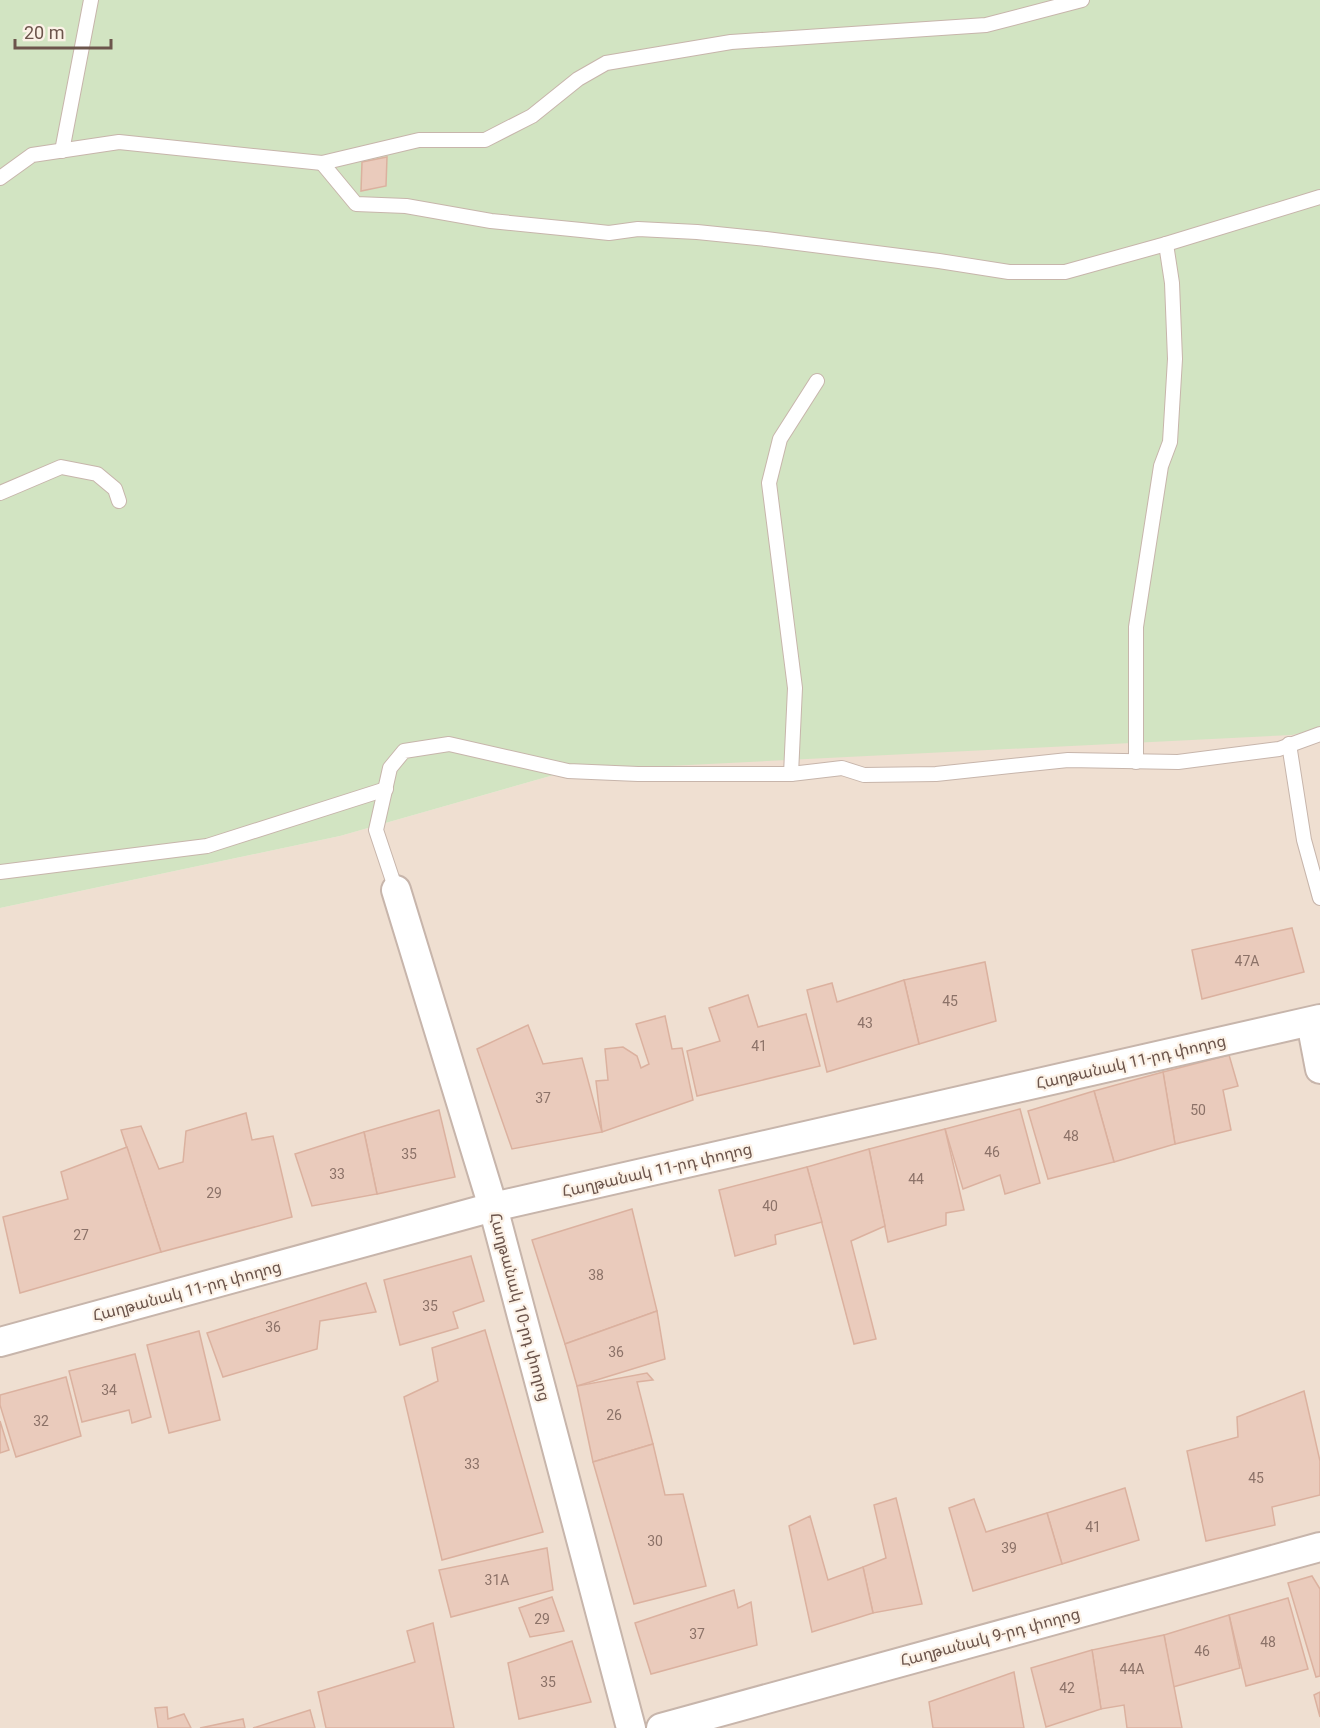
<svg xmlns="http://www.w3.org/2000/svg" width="1320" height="1728" viewBox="0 0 1320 1728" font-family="Roboto,'Noto Sans Armenian',sans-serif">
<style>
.residential{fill:#efdfd1}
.green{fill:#d2e4c2}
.building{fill:#eacbbc;stroke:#dbb19f;stroke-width:1.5}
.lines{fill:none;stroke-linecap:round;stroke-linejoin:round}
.lane-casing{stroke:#c7b5ab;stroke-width:16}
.street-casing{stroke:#c7b5ab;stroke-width:32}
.lane{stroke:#fff;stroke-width:14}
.street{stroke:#fff;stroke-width:28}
.labels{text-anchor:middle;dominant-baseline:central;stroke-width:4.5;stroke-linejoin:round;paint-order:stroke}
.number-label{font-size:14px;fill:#8c7268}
.street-label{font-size:16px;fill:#6c554c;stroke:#fcf2e7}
</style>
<rect width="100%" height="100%" fill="#f8eee1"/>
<path class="residential" d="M1320 640V1728H0V908L340 836 568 771Z"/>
<path class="green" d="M0 0H1320V728L1292 735 568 771 340 836 0 908Z"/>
<g class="building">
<path d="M387 157 386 186 361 191 362 162Z"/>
<path d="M1292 928 1304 972 1202 999 1192 950Z"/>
<path d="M985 962 996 1021 919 1044 904 980Z"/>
<path d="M904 980 919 1044 827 1072 807 990 832 983 837 1002Z"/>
<path d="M748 995 758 1027 806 1014 820 1066 697 1096 687 1051 720 1041 709 1008Z"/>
<path d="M665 1016 672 1049 682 1048 693 1100 602 1132 596 1081 608 1080 605 1049 623 1047 637 1056 641 1068 649 1064 636 1024Z"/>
<path d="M528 1025 543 1064 582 1058 602 1132 512 1149 477 1049Z"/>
<path d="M1229 1055 1238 1086 1223 1090 1231 1130 1175 1144 1163 1072Z"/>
<path d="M1163 1072 1175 1144 1114 1162 1094 1091Z"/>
<path d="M1094 1091 1114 1162 1048 1179 1028 1111Z"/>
<path d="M1020 1109 1040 1183 1005 1194 1000 1175 963 1189 945 1129Z"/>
<path d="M439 1110 455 1177 377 1194 364 1132Z"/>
<path d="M246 1113 252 1140 273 1136 292 1217 161 1252 121 1130 141 1126 159 1169 183 1162 186 1131Z"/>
<path d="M945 1129 964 1210 946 1213V1225L888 1242 869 1149Z"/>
<path d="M364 1132 377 1194 312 1206 295 1154Z"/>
<path d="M127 1147 161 1252 20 1293 3 1217 68 1199 61 1172Z"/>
<path d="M869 1149 885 1226 851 1241 876 1339 854 1344 807 1167Z"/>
<path d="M807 1167 822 1222 775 1235 776 1244 735 1256 719 1190Z"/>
<path d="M632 1209 657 1311 565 1344 532 1240Z"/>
<path d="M471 1256 484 1301 453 1312 458 1328 400 1345 384 1280Z"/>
<path d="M366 1283 376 1312 320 1321 317 1349 223 1377 207 1333Z"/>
<path d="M657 1311 665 1359 577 1386 565 1344Z"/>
<path d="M485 1330 543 1532 442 1560 404 1397 438 1381 432 1348Z"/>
<path d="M199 1331 220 1420 169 1433 147 1345Z"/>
<path d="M135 1354 151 1417 132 1423 129 1410 82 1422 69 1371Z"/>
<path d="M647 1373 653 1380 637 1382 653 1444 593 1462 577 1386Z"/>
<path d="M66 1377 81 1436 16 1457 0 1405V1395Z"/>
<path d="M1304 1391 1320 1461V1495L1272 1507 1275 1525 1206 1541 1187 1451 1238 1437 1237 1417Z"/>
<path d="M0 1421 9 1450 0 1453Z"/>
<path d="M653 1444 665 1495 683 1494 706 1586 634 1604 593 1462Z"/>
<path d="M1125 1488 1139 1540 1062 1564 1047 1513Z"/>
<path d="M896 1498 922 1604 873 1613 863 1567 886 1558 874 1505Z"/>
<path d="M974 1499 986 1532 1047 1513 1062 1564 973 1591 949 1508Z"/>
<path d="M810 1516 828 1580 863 1567 873 1613 812 1632 789 1526Z"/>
<path d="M547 1548 553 1590 451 1617 439 1570Z"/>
<path d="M1312 1576 1320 1589V1676L1316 1677 1288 1583Z"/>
<path d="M734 1590 738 1608 751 1602 757 1645 651 1674 635 1623Z"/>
<path d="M552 1597 564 1631 530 1637 519 1608Z"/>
<path d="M1288 1598 1308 1669 1246 1686 1229 1615Z"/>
<path d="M1229 1615 1240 1668 1173 1687 1164 1635Z"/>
<path d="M433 1623 454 1728H326L318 1692 415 1662 407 1631Z"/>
<path d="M1164 1635 1182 1728H1127L1124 1705 1101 1709 1092 1650Z"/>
<path d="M572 1641 591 1702 519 1719 508 1663Z"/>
<path d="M1092 1650 1101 1709 1046 1727 1031 1668Z"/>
<path d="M1014 1672 1024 1728H933L929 1702Z"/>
<path d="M1320 1692V1717L1314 1695Z"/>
<path d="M167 1707 168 1719 184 1714 191 1728H158L155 1708Z"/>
<path d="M310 1710 315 1728H253Z"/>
<path d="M243 1719 245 1728H200Z"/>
</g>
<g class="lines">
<g class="lane-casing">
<g id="lane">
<path d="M62 151 91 0"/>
<path d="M322 163 356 204 406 206 491 221 581 230 609 233 638 229 697 232 766 239 939 261 1009 272H1065L1166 244"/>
<path d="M0 178 32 155 119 142 322 163 419 140H485L532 116 578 79 606 63 731 42 986 25 1082 0"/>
<path d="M0 493 61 467 97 474 115 489 119 501"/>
<path d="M1289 744 1304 840 1320 898"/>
<path d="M1136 762V627L1161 466 1170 442 1175 359 1172 283 1166 244 1320 197"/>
<path d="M791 774 795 688 769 483 780 439 817 381"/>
<path d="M0 872 207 846 386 789"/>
<path d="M396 890 376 830 390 768 404 751 449 744 568 771 638 774H791L842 768 864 775 936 774 1068 760 1178 762 1279 749 1320 734"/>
</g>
</g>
<g class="street-casing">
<g id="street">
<path d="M396 890 493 1207 631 1728"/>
<path d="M1311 1022 1320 1069"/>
<path d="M0 1342 493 1207 1320 1019"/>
<path d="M661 1728 1320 1547"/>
</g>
</g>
<use href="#lane" class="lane"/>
<use href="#street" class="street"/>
</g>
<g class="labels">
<g class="number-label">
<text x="1247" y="961">47А</text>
<text x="950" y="1001">45</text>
<text x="865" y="1023">43</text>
<text x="759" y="1046">41</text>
<text x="543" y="1098">37</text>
<text x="1198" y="1110">50</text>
<text x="1071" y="1136">48</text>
<text x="992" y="1152">46</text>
<text x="409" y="1154">35</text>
<text x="337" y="1174">33</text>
<text x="916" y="1179">44</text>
<text x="214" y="1193">29</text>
<text x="770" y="1206">40</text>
<text x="81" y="1235">27</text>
<text x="596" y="1275">38</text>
<text x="430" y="1306">35</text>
<text x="273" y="1327">36</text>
<text x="616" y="1352">36</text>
<text x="109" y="1390">34</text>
<text x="614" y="1415">26</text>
<text x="41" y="1421">32</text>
<text x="472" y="1464">33</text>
<text x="1256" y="1478">45</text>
<text x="1093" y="1527">41</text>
<text x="655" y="1541">30</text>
<text x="1009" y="1548">39</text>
<text x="497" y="1580">31А</text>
<text x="542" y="1619">29</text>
<text x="697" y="1634">37</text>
<text x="1268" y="1642">48</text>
<text x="1202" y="1651">46</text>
<text x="1132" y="1669">44А</text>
<text x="548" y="1682">35</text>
<text x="1067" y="1688">42</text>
</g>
<g class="street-label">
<text transform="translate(1131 1062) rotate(-13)">Հաղթանակ 11-րդ փողոց</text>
<text transform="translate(657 1170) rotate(-13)">Հաղթանակ 11-րդ փողոց</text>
<text transform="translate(187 1291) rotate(-15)">Հաղթանակ 11-րդ փողոց</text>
<text transform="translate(520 1307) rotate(75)">Հաղթանակ 10-րդ փողոց</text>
<text transform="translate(990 1637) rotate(-15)">Հաղթանակ 9-րդ փողոց</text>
</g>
</g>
<path d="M15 39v9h96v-9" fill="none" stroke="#6c554c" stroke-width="3"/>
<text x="24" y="39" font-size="18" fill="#6c554c" stroke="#fcf2e7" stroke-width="4.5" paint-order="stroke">20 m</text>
</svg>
